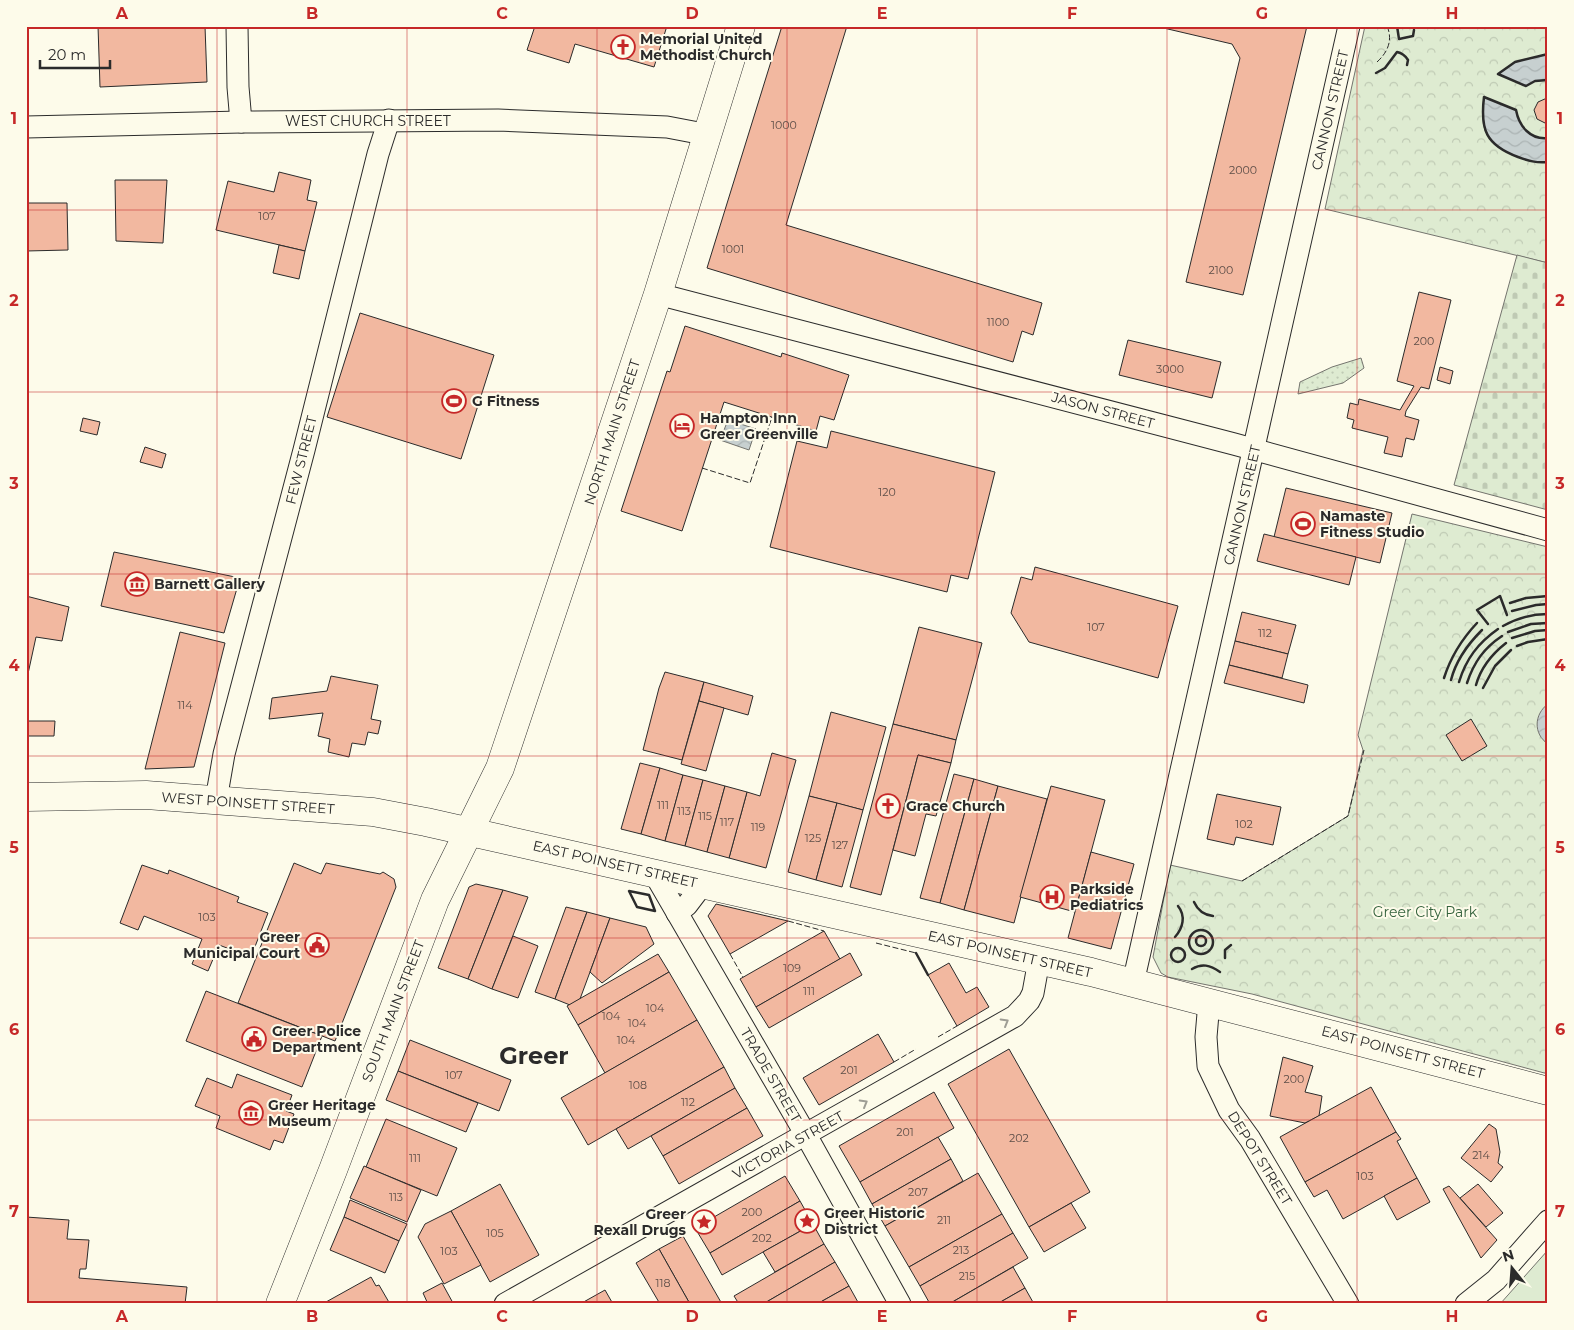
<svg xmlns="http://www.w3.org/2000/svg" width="1574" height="1330" viewBox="0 0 1574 1330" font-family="Montserrat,sans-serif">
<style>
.grass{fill:#deebd1;stroke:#74746e}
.forest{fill:url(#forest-crowns);stroke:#74746e}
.cemetery{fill:url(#cemetery-stones);stroke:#74746e}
.garden{fill:url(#garden-dots);stroke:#74746e}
.water{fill:url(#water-waves);stroke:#74746e}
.building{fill:#f2b8a0;stroke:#2b2b2b}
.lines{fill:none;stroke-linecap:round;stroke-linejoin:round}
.minor-casing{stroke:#2b2b2b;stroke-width:23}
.secondary-casing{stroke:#2b2b2b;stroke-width:29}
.minor{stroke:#fdfbea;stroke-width:21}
.secondary{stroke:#fdfbea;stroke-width:28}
.fence{stroke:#2b2b2b;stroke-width:1;stroke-dasharray:6 2.5;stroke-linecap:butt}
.wall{stroke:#2b2b2b;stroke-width:2.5}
.oneway{stroke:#9e9d94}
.grid{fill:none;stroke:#c62828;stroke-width:1;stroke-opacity:0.55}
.labels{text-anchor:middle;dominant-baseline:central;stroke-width:4;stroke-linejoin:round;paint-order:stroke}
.number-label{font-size:11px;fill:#5d4e48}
.poi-label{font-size:14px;font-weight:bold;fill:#2b2b2b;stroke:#fdfbea;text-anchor:start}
.street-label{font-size:14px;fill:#2b2b2b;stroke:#fdfbea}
.park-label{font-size:14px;fill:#34623c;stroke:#fdfbea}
.town-label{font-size:24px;font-weight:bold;fill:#2b2b2b;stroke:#fdfbea}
.neatline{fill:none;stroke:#c62828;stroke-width:2}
.grid-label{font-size:16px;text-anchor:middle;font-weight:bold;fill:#c62828}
</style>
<defs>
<pattern id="forest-crowns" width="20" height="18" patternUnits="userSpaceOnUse" patternTransform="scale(1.25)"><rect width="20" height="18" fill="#deebd1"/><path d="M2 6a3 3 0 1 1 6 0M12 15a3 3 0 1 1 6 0" fill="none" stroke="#bfcab4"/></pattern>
<pattern id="cemetery-stones" width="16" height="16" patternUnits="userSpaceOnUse" patternTransform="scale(1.25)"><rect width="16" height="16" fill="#deebd1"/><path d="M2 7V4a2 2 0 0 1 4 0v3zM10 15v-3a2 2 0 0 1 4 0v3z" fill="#bfcab4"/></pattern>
<pattern id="garden-dots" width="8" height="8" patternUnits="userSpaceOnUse" patternTransform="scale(1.25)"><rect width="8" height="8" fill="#deebd1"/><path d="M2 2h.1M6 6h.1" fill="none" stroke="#bfcab4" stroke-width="1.8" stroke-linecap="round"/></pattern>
<pattern id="water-waves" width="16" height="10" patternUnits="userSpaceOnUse" patternTransform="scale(1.25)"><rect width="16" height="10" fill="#c7d0d0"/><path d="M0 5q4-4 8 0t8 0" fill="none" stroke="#abb3b3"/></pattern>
</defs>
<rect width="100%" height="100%" fill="#fdfbea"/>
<path class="grass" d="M1548 1250V1298L1542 1304H1500Z"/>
<g class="forest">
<path d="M1365 26H1548V263L1325 209Z"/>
<path d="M1412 514 1548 547V1074L1252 994 1168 977 1161 973 1153 957 1170 865 1242 881 1348 816 1363 750 1358 735Z"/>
</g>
<path class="cemetery" d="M1517 255 1548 263V510L1454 485Z"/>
<path class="garden" d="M1361 358 1364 368 1343 383 1298 394 1300 382 1332 367Z"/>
<g class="water">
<path d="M1548 54V80L1535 81 1526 86 1498 74 1515 62Z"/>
<path d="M1484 97 1516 110C1519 126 1530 140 1548 138V162C1536 163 1529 161 1518 157 1486 145 1479 130 1484 97Z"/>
<path d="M728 420 756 429 749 450 720 440Z"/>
<path d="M1548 704V744C1533 734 1534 714 1548 704Z"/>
</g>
<g class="building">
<path d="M98 26H205L207 82 100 87Z"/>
<path d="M535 26H667L654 67 575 44 569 63 527 50Z"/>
<path d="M782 26H847L786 225 1042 303 1033 335 1022 331 1013 362 707 268Z"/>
<path d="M1155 26H1307L1243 295 1186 282 1240 58 1232 44Z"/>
<path d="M1547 98H1548L1547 124 1537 119 1534 110 1538 102Z"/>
<path d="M279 172 311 180 307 200 317 202 305 251 216 230 228 181 274 192Z"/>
<path d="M115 180H167L163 243 116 241Z"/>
<path d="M26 203H67L68 250 26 251Z"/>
<path d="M279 245 305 251 299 279 273 273Z"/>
<path d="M1419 292 1451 300 1429 389 1421 387 1406 411 1405 416 1419 420 1414 440 1406 438 1402 457 1384 453 1388 437 1352 428 1354 420 1347 418 1350 403 1358 405 1359 399 1400 410 1414 386 1397 381Z"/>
<path d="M360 313 494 355 461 459 327 417Z"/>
<path d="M685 326 781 357 782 353 849 375 834 420 820 416 816 431 724 402 682 531 621 511 667 371 670 372Z"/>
<path d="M1128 340 1221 362 1212 398 1119 375Z"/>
<path d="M1440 367 1453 371 1450 384 1437 380Z"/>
<path d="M83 418 100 422 97 435 80 431Z"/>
<path d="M831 431 995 472 968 579 951 575 947 592 770 547 797 441 827 448Z"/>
<path d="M145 447 166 454 162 468 140 462Z"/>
<path d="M1286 488 1392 513 1380 563 1274 537Z"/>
<path d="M1264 534 1356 557 1349 585 1257 561Z"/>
<path d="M114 552 240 578 224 633 101 606Z"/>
<path d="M1035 567 1178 606 1158 678 1029 642 1011 613 1021 577 1032 580Z"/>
<path d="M26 596 69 607 62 641 36 637 26 683Z"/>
<path d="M1242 612 1296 625 1288 654 1235 641Z"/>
<path d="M919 627 982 643 956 740 893 724Z"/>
<path d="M180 632 225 643 194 767 145 769Z"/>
<path d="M1235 641 1288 654 1282 678 1229 665Z"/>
<path d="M1229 665 1308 685 1304 703 1224 683Z"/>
<path d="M665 672 704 682 682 760 643 750 659 688Z"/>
<path d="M331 676 378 685 371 719 381 721 378 734 368 732 365 745 352 743 349 757 328 752 330 739 318 736 323 713 269 719 272 698 327 691Z"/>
<path d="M704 682 753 696 748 715 699 701Z"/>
<path d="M699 701 724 708 706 771 681 764Z"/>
<path d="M831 712 886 727 863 810 809 796Z"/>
<path d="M1471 719 1487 746 1462 761 1446 735Z"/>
<path d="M26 721H55L54 736H26Z"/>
<path d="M893 724 956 740 951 763 918 755 881 895 850 887Z"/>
<path d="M772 753 796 760 766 868 729 858 747 792 760 796Z"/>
<path d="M918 755 951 763 936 816 926 814 915 856 893 850Z"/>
<path d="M640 763 660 768 641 834 621 829Z"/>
<path d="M660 768 683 775 665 841 641 834Z"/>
<path d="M954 774 974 779 940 903 920 898Z"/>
<path d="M683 775 703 780 685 846 665 841Z"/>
<path d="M974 779 998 786 964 910 940 903Z"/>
<path d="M703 780 725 786 707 852 685 846Z"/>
<path d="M725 786 747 792 729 858 707 852Z"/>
<path d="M998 786 1047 799 1014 923 964 910Z"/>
<path d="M1051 786 1105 800 1075 912 1020 897Z"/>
<path d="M1217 794 1281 807 1273 845 1236 837 1234 845 1207 839Z"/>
<path d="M809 796 837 803 816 880 788 872Z"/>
<path d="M837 803 863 810 842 887 816 880Z"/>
<path d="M1091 852 1134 864 1111 949 1068 938Z"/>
<path d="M294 863 321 874 326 863 380 874 383 872 394 879 396 887 335 1041 238 1003Z"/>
<path d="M142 865 168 874 169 870 239 897 237 902 268 913 251 957 219 945 208 971 192 964 202 939 144 916 138 930 120 923Z"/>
<path d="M476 884 503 890 468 979 438 968 469 887Z"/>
<path d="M503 890 528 897 492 989 468 979Z"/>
<path d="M716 904 788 921 730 954 708 916Z"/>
<path d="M566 907 587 912 555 999 535 992Z"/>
<path d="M587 912 610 918 580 999 570 1005 555 999Z"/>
<path d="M610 918 646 927 654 944 602 983 590 972Z"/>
<path d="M824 931 840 959 756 1007 740 979Z"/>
<path d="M513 936 538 946 518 998 492 989Z"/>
<path d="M850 953 862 975 769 1028 756 1007Z"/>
<path d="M658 954 669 972 578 1025 567 1006Z"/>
<path d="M949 963 966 993 977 987 989 1007 957 1026 928 975Z"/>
<path d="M669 972 697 1020 605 1073 578 1025Z"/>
<path d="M206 991 322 1036 302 1087 186 1041Z"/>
<path d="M697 1020 724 1067 588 1145 561 1098Z"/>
<path d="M878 1034 894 1062 819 1105 803 1078Z"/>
<path d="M410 1040 511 1080 499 1111 398 1071Z"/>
<path d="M1009 1049 1090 1192 1029 1227 948 1084Z"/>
<path d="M1283 1057 1313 1066 1305 1092 1322 1096 1319 1116 1305 1123 1270 1116Z"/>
<path d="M724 1067 735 1088 628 1149 616 1129Z"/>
<path d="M398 1071 478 1103 466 1132 386 1100Z"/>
<path d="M237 1074 292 1095 286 1111 294 1114 283 1143 274 1140 270 1150 216 1128 220 1116 195 1106 207 1078 232 1088Z"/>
<path d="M1371 1087 1396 1132 1305 1182 1280 1137Z"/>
<path d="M735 1088 747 1108 663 1156 651 1136Z"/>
<path d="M934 1092 954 1128 860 1182 839 1146Z"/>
<path d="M747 1108 763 1136 679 1184 663 1156Z"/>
<path d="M386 1119 457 1148 437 1196 366 1167Z"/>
<path d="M1489 1124 1496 1129 1500 1152 1498 1163 1503 1167 1491 1182 1461 1158Z"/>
<path d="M1396 1132 1401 1139 1397 1141 1417 1178 1343 1219 1327 1190 1314 1197 1305 1182Z"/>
<path d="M938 1137 951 1159 872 1204 860 1182Z"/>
<path d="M951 1159 963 1181 885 1226 872 1204Z"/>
<path d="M364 1166 421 1190 407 1222 350 1198Z"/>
<path d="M978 1173 1002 1214 909 1267 885 1226Z"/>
<path d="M785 1176 800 1201 710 1253 695 1228Z"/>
<path d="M1417 1178 1430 1202 1397 1220 1384 1196Z"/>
<path d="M500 1184 539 1255 490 1282 451 1211Z"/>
<path d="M1478 1184 1503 1213 1486 1227 1460 1198Z"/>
<path d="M1449 1186 1497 1240 1481 1258 1443 1189Z"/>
<path d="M350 1200 407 1224 399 1241 344 1217Z"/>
<path d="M800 1201 813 1224 722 1275 710 1253Z"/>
<path d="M1071 1203 1086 1228 1044 1252 1029 1227Z"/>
<path d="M451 1211 481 1265 444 1284 418 1237 425 1224Z"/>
<path d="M1002 1214 1013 1233 920 1286 909 1267Z"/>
<path d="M26 1217 69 1220 67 1239 89 1240 86 1269H80L79 1278 187 1287 185 1304H26Z"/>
<path d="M344 1217 399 1241 385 1273 330 1250Z"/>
<path d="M813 1224 824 1244 775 1272 763 1252Z"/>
<path d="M1013 1233 1028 1258 949 1304H930L920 1286Z"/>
<path d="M683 1236 722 1304H690L659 1249Z"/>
<path d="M824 1244 835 1262 763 1304H739L734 1296Z"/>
<path d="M659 1249 690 1304H660L636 1263Z"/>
<path d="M835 1262 849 1286 817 1304H763Z"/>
<path d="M1013 1267 1025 1288 997 1304H949Z"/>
<path d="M371 1277 376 1286 379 1285 390 1304H327L326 1302Z"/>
<path d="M442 1283 453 1303 428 1304 423 1293Z"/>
<path d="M849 1286 859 1304H817Z"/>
<path d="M1025 1288 1034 1304H997Z"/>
<path d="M605 1290 613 1304H580Z"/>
</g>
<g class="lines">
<g class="minor-casing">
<g id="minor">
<path d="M237 26 238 87 241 122"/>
<path d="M26 127 241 122 498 120 667 127 709 135"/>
<path d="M658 294 1234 444 1548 530"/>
<path d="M216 800 224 754 304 450 378 154 389 120"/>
<path d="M654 873 806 1135 900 1304"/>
<path d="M677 913 687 905 703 884"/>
<path d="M1133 983 1349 26"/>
<path d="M1209 1002 1206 1037 1208 1066 1229 1110 1250 1139 1348 1304"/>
<path d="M505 1304 1015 1016 1029 1001 1033 993 1039 960"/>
<path d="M1466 1304 1496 1280 1548 1221"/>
</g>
</g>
<g class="secondary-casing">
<g id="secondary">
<path d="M26 797 146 795 373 812 426 822 1091 972 1548 1091"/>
<path d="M280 1304 333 1170 435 900 500 768 658 294 741 26"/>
</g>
</g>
<use href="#minor" class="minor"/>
<use href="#secondary" class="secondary"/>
<g class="fence">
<path d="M1377 62C1388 52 1393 40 1387 26"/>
<path d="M702 468 750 483 772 417"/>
<path d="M1242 881 1348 816 1364 750"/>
<path d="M788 921 824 931"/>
<path d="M876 943 916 953"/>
<path d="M730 954 743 977"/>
<path d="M938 1037 957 1026"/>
<path d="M894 1062 916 1049"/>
</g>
<g class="wall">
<path d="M1397 26 1399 39 1413 36 1414 30"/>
<path d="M1548 54 1515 62 1498 74 1526 86 1535 81 1548 80"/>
<path d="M1376 73 1385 68 1397 52C1402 53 1405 55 1408 60L1407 65"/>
<path d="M1548 138C1530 140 1519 126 1516 110L1484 97C1480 130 1486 145 1518 157 1529 161 1536 163 1548 162"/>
<path d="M1510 603 1526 598 1548 596"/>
<path d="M1512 611 1536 605 1548 604"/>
<path d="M1488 624 1477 610 1500 596 1507 615"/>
<path d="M1503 626C1517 618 1532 614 1548 614"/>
<path d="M1508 632 1531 624 1548 623"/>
<path d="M1512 638 1535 631 1548 630"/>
<path d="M1517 646 1528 642 1548 639"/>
<path d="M1444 678C1451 656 1461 640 1477 623"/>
<path d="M1451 680C1456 660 1468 644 1482 630"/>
<path d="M1459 682C1466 659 1478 643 1498 629"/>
<path d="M1467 683C1474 662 1484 648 1502 636"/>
<path d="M1476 685C1481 667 1492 654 1506 643"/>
<path d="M1483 688 1495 666 1511 650"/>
<path d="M629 891 649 895 655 911 637 907Z"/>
<path d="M1194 902C1198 911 1204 915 1213 916"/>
<circle cx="1201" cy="942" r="12"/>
<circle cx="1201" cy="941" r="5"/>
<path d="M1175 937C1183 928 1186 916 1178 906"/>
<circle cx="1178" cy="955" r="7"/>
<path d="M916 953 928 975"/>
<path d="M1225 958V950L1231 945"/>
<path d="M1192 969C1202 963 1210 965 1220 972"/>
</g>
</g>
<defs><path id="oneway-chevron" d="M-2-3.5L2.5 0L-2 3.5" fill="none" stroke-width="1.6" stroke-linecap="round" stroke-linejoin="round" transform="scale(1.25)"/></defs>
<g class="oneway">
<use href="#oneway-chevron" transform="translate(1005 1022) rotate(-30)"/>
<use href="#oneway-chevron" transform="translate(864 1103) rotate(-30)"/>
</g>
<path class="grid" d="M217 26V1304M407 26V1304M597 26V1304M787 26V1304M977 26V1304M1167 26V1304M1357 26V1304M26 210H1548M26 392H1548M26 574H1548M26 756H1548M26 938H1548M26 1120H1548"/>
<defs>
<g id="church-ring" transform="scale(1.25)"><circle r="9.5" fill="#fdfbea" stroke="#c62828" stroke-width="1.5"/><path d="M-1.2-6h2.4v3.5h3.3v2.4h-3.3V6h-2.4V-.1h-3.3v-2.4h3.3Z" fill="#c62828"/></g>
<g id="stadium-ring" transform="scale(1.25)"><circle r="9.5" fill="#fdfbea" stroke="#c62828" stroke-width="1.5"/><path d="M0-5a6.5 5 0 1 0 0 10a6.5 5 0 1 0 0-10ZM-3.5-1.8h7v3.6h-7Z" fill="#c62828"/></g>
<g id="hotel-ring" transform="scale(1.25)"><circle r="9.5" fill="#fdfbea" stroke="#c62828" stroke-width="1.5"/><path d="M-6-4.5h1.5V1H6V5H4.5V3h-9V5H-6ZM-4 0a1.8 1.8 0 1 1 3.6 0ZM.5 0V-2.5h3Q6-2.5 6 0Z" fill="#c62828"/></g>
<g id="museum-ring" transform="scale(1.25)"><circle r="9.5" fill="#fdfbea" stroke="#c62828" stroke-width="1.5"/><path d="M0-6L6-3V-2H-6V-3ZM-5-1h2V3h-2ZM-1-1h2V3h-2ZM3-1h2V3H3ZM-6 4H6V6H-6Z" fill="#c62828"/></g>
<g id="hospital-ring" transform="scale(1.25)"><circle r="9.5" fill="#fdfbea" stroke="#c62828" stroke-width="1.5"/><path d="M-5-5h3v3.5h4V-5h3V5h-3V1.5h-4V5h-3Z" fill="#c62828"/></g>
<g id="civic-ring" transform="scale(1.25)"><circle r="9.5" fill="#fdfbea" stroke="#c62828" stroke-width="1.5"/><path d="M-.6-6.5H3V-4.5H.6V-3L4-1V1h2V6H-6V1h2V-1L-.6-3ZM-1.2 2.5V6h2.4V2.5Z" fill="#c62828"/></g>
<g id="sight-ring" transform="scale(1.25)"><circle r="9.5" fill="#fdfbea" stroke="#c62828" stroke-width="1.5"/><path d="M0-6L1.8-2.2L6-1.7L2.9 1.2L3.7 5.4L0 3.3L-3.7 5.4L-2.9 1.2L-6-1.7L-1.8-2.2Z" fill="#c62828"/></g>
</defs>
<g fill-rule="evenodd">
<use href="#church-ring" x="623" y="47"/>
<use href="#stadium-ring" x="454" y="401"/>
<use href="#hotel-ring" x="682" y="426"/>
<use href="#stadium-ring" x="1303" y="524"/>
<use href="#museum-ring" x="137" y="584"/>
<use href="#church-ring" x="888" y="806"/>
<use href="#hospital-ring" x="1052" y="897"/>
<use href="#civic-ring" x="317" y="945"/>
<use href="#civic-ring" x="254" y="1039"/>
<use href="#museum-ring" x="251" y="1113"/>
<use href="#sight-ring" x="807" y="1221"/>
<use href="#sight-ring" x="704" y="1222"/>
</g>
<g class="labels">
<g class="number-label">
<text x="784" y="125">1000</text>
<text x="1243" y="170">2000</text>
<text x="267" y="216">107</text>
<text x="733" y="249">1001</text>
<text x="1221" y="270">2100</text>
<text x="998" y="322">1100</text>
<text x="1424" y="341">200</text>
<text x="1170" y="369">3000</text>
<text x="887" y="492">120</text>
<text x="1096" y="627">107</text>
<text x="1265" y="633">112</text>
<text x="185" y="705">114</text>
<text x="663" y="805">111</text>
<text x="684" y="811">113</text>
<text x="705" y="816">115</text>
<text x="727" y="822">117</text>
<text x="1244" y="824">102</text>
<text x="758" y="827">119</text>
<text x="813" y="838">125</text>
<text x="840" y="845">127</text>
<text x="207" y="917">103</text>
<text x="792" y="968">109</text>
<text x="809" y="991">111</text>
<text x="655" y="1008">104</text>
<text x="611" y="1016">104</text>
<text x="637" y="1023">104</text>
<text x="626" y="1040">104</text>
<text x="849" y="1070">201</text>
<text x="454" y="1075">107</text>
<text x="1294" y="1079">200</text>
<text x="638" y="1085">108</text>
<text x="688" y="1102">112</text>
<text x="905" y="1132">201</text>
<text x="1019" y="1138">202</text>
<text x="1481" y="1155">214</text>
<text x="415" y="1158">111</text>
<text x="1365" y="1176">103</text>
<text x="918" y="1192">207</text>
<text x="396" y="1197">113</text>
<text x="752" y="1212">200</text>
<text x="944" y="1220">211</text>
<text x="495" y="1233">105</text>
<text x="762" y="1238">202</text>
<text x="961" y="1250">213</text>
<text x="449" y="1251">103</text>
<text x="967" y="1276">215</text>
<text x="663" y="1283">118</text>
</g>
<g class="poi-label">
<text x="640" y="39">Memorial United<tspan x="640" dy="16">Methodist Church</tspan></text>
<text x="472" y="401">G Fitness</text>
<text x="700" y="418">Hampton Inn<tspan x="700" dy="16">Greer Greenville</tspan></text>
<text x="1320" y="516">Namaste<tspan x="1320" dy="16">Fitness Studio</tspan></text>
<text x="154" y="584">Barnett Gallery</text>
<text x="906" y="806">Grace Church</text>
<text x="1070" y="889">Parkside<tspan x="1070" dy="16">Pediatrics</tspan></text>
<text x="300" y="937" text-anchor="end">Greer<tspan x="300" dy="16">Municipal Court</tspan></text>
<text x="272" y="1031">Greer Police<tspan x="272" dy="16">Department</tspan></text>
<text x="268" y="1105">Greer Heritage<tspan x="268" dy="16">Museum</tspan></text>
<text x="824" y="1213">Greer Historic<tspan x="824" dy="16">District</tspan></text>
<text x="686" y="1214" text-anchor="end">Greer<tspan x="686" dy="16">Rexall Drugs</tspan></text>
</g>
<g class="street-label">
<text transform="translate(1330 110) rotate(-77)">CANNON STREET</text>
<text x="368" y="121">WEST CHURCH STREET</text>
<text transform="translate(1103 410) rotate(15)">JASON STREET</text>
<text transform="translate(612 432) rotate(-72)">NORTH MAIN STREET</text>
<text transform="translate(301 460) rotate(-76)">FEW STREET</text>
<text transform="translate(1242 505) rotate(-77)">CANNON STREET</text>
<text transform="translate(248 803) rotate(4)">WEST POINSETT STREET</text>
<text transform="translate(615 864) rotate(13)">EAST POINSETT STREET</text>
<text transform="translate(1010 954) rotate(13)">EAST POINSETT STREET</text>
<text transform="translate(393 1011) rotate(-69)">SOUTH MAIN STREET</text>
<text transform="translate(1403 1052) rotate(15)">EAST POINSETT STREET</text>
<text transform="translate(771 1075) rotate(60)">TRADE STREET</text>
<text transform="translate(788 1145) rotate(-29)">VICTORIA STREET</text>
<text transform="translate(1260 1158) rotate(58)">DEPOT STREET</text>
</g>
<g class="park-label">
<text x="1425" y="912">Greer City Park</text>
</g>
<g class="town-label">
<text x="534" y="1055">Greer</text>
</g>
</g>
<rect width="1574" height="1330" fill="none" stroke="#fdfbea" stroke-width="55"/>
<g transform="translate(1512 1268) rotate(343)" stroke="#fdfbea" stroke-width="4" paint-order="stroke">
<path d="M0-4L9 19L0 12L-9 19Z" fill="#2b2b2b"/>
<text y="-8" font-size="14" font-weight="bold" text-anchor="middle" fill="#2b2b2b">N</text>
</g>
<path d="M40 60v8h70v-8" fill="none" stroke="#2b2b2b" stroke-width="2.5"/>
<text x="48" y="60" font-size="15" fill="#2b2b2b" stroke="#fdfbea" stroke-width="4" paint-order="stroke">20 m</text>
<rect x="28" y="28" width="1518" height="1274" class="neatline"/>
<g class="grid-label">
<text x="122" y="19">A</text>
<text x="312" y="19">B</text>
<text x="502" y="19">C</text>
<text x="692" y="19">D</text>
<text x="882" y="19">E</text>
<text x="1072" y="19">F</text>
<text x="1262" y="19">G</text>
<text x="1452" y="19">H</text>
<text x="14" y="124">1</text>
<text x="1560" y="124">1</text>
<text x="14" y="306">2</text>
<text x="1560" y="306">2</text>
<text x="14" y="489">3</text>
<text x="1560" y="489">3</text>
<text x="14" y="671">4</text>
<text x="1560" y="671">4</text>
<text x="14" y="853">5</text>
<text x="1560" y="853">5</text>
<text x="14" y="1035">6</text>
<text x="1560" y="1035">6</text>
<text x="14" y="1217">7</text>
<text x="1560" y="1217">7</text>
<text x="122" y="1322">A</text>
<text x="312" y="1322">B</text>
<text x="502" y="1322">C</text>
<text x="692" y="1322">D</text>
<text x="882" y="1322">E</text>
<text x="1072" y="1322">F</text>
<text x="1262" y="1322">G</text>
<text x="1452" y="1322">H</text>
</g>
</svg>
